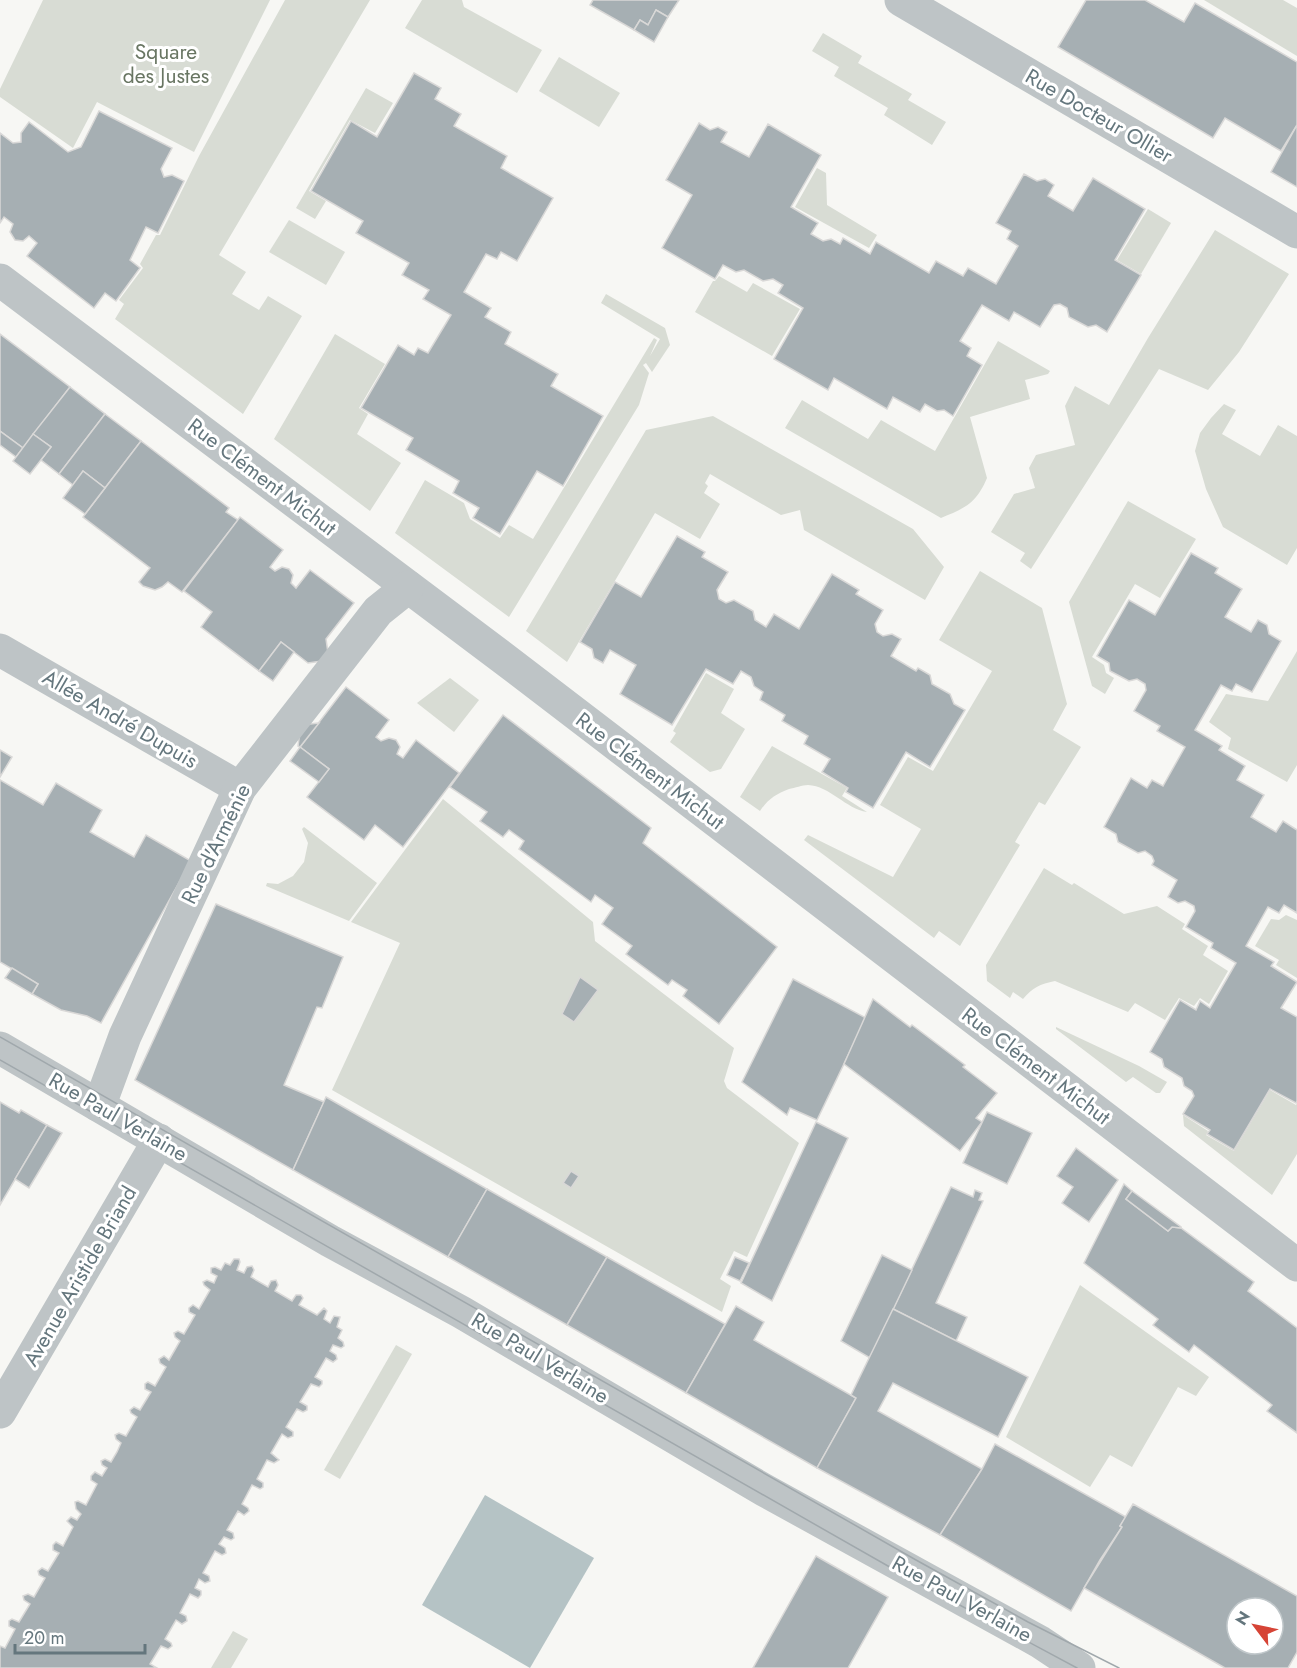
<svg xmlns="http://www.w3.org/2000/svg" width="1297" height="1668" viewBox="0 0 1297 1668" font-family="Jost,sans-serif">
<style>
.green{fill:#d8dcd4}
.water{fill:#b5c3c5}
.building{fill:#a6afb3;stroke:#d9d8d7;stroke-width:1.5;fill-rule:evenodd}
.lines{fill:none;stroke-linecap:round;stroke-linejoin:round}
.street{stroke:#bec4c6;stroke-width:33}
.tram{stroke:#a0a8ac;stroke-width:1.5}
.labels{text-anchor:middle;dominant-baseline:central;stroke-width:6;stroke-linejoin:round;paint-order:stroke}
.park-label{font-size:21px;fill:#697663;stroke:#fff}
.street-label{font-size:21px;fill:#64767d;stroke:#fff}
</style>
<rect width="100%" height="100%" fill="#f7f7f4"/>
<g class="green">
<path d="M43 0H270L194 152 97 102 73 148 0 97V89Z"/>
<path d="M285 0H370L219 255 246 272 232 294 259 310 268 296 302 316 243 414 115 319 124 304 119 300 143 268 140 264 156 235H160L199 156Z"/>
<path d="M422 0H462L464 7 542 50 517 93 405 28Z"/>
<path d="M1204 0H1283L1297 8V56Z"/>
<path d="M823 33 862 56 858 63 912 94 908 100 946 122 932 145 884 115 888 108 834 76 839 67 812 51Z"/>
<path d="M559 57 620 93 599 127 539 91Z"/>
<path d="M366 88 393 103 375 133 350 120 309 191 326 201 315 219 296 208Z"/>
<path d="M817 168 826 173 827 205 877 235 869 248 795 207Z"/>
<path d="M1148 209 1171 223 1141 274 1117 260Z"/>
<path d="M289 220 345 252 326 285 269 252Z"/>
<path d="M1215 230 1289 274 1239 352 1208 390 1159 369 1031 569 1020 561 1025 553 991 532 1014 494 1035 488 1029 468 1036 455 1075 445 1065 406 1075 386 1109 405 1148 338Z"/>
<path d="M719 276 747 292 753 283 800 309 772 356 695 312 713 281H715Z"/>
<path d="M606 294 665 328 670 345 652 372 646 363 643 365 649 373 639 405 509 617 395 533 425 480 464 503 470 519 500 538 509 525 533 539 654 338 657 340 650 356 660 339 601 303Z"/>
<path d="M335 334 385 364 359 408 368 414 357 434 401 463 370 511 274 439Z"/>
<path d="M998 341 1050 371 1048 374 1025 380 1030 399 970 417 987 478C976 504 965 508 941 518L785 428 802 400 868 439 881 420 935 451Z"/>
<path d="M1224 404 1236 410 1222 434 1260 456 1278 425 1297 436V548L1287 565 1223 527 1206 489 1195 451 1200 433 1211 418Z"/>
<path d="M713 416 913 529 944 567 925 600 804 530 800 510 781 515 710 474 705 483 708 486 704 493 720 504 700 539 655 513 567 662 526 631 646 430Z"/>
<path d="M1128 501 1196 539 1160 598 1135 584 1092 657 1104 665 1106 673 1114 678 1105 694 1092 686 1069 602Z"/>
<path d="M980 571 1042 608 1067 704 1053 730 1081 747 1045 805 1039 802 1015 842 1020 845 960 946 939 931 934 938 804 840 808 835 893 877 921 829 880 805 908 757 933 771 992 671 939 640Z"/>
<path d="M1297 651V765L1287 782 1228 749 1231 738 1209 722 1226 694 1268 701Z"/>
<path d="M706 673 734 689 721 713 745 729 721 769 710 772 670 742 676 733 673 731Z"/>
<path d="M450 678 479 700 454 732 417 703Z"/>
<path d="M772 746 847 788 842 796 867 812C846 809 830 786 808 785 802 785 795 788 789 789 776 794 768 799 760 811L740 797Z"/>
<path d="M443 799 593 922 595 941 734 1048 724 1081 727 1088 799 1143 747 1257 734 1251 720 1279 731 1286 722 1312 332 1090 400 943 351 922Z"/>
<path d="M304 827 377 883 349 921 266 886 267 883 278 884 293 876 304 862 308 843 302 829Z"/>
<path d="M1044 868 1072 885 1074 883 1124 914 1157 906 1185 924 1182 929 1208 946 1203 955 1228 971 1209 1004 1200 998 1194 1006 1179 998 1165 1020 1135 1003 1128 1012 1055 981C1040 984 1032 988 1023 999L1013 992 1010 998 987 981 986 965Z"/>
<path d="M1286 915 1297 920V978L1276 965 1279 960 1255 946 1271 919 1279 920Z"/>
<path d="M1056 1027 1139 1066 1167 1082 1160 1093H1156L1133 1077 1126 1082 1056 1029Z"/>
<path d="M1270 1090 1296 1105 1297 1103V1154L1272 1195 1184 1126 1183 1115 1208 1131 1206 1135 1234 1151Z"/>
<path d="M1080 1285 1209 1377 1196 1396 1178 1387 1132 1467 1110 1455 1090 1487 1006 1437Z"/>
<path d="M396 1345 412 1354 340 1479 324 1470Z"/>
<path d="M233 1631 248 1639 231 1668H211Z"/>
</g>
<path class="water" d="M485 1495 594 1558 530 1668 422 1605Z"/>
<g class="building">
<path d="M593 0H679L668 17 656 10 648 25 640 20 634 30 590 5Z"/>
<path d="M1086 0H1145L1184 22 1195 3 1297 62V125L1281 151 1225 118 1213 138 1058 47Z"/>
<path d="M656 10 668 17 654 42 634 30 640 20 648 25Z"/>
<path d="M414 73 441 88 435 99 461 114 454 126 507 156 501 168 553 198 517 261 501 252 497 259 486 254 464 292 491 308 485 317 511 332 505 344 558 374 551 386 603 416 563 486 537 471 500 534 473 518 479 508 453 493 459 481 406 450 413 438 361 408 398 345 414 355 418 348 428 353 451 315 423 299 429 290 402 275 409 263 356 233 363 221 311 191 351 121 377 137Z"/>
<path d="M99 111 172 148 161 169 164 177 172 175 184 181 158 233 146 227 130 260 140 268 116 301 105 293 94 308 27 256 37 243 29 236 23 241 15 240 10 232 13 224 4 217 0 223V133L13 143 21 142V133L29 122 68 152 81 147Z"/>
<path d="M699 123 710 130 718 127 727 132 721 142 749 157 768 124 821 155 791 207 818 223 811 234 823 241 831 239 840 244 843 238 870 254 876 242 929 273 936 261 963 276 968 268 996 284 1018 246 1007 239 1011 231 996 223 1024 174 1037 181 1045 179 1054 185 1048 196 1073 211 1093 178 1145 209 1115 260 1141 275 1107 332 1096 325 1088 327 1069 317 1067 308 1060 304 1054 305 1040 327 1014 312 1009 321 982 305 960 341 971 348 967 356 982 365 953 416 944 410 937 411 925 404 920 412 893 397 887 409 834 378 828 390 774 359 803 308 778 293 783 285 773 279 763 281 744 270 736 272 723 265 715 279 662 248 692 195 666 180Z"/>
<path d="M1297 125V187L1271 172Z"/>
<path d="M0 334 70 387 23 448 0 431Z"/>
<path d="M70 387 105 414 59 474 41 460 51 447 33 434Z"/>
<path d="M105 414 141 441 105 488 83 471 73 485 59 474Z"/>
<path d="M0 431 23 448 16 457 0 445Z"/>
<path d="M33 434 51 447 30 474 13 461Z"/>
<path d="M141 441 229 508 226 512 238 520 182 592 168 582 162 587 155 590 143 586 139 582 150 568 83 517Z"/>
<path d="M83 471 105 488 85 514 63 498Z"/>
<path d="M240 517 283 550 270 567 275 571 282 567 289 569 293 575 291 583 296 588 310 570 354 603 326 639 329 660 308 663 281 642 259 671 201 627 212 612 184 591Z"/>
<path d="M677 536 705 552 702 557 728 572 717 590 719 599 726 603 734 600 753 611 755 620 766 627 774 614 799 629 832 574 859 590 856 594 883 610 875 624 877 632 883 636 892 634 901 639 891 656 916 671 918 668 930 675 932 684 950 694 954 704 965 710 930 767 906 752 873 808 846 792 848 788 822 772 830 759 804 744 808 736 782 721 785 715 760 700 763 692 754 686 751 677 741 671 733 684 706 669 672 725 620 694 636 665 610 650 603 663 594 658 592 649 580 642 615 582 641 597Z"/>
<path d="M1191 553 1218 568 1215 573 1242 589 1225 617 1251 632 1258 620 1267 625 1269 634 1281 641 1252 692 1236 684 1232 691 1221 685 1195 730 1222 746 1219 750 1245 766 1237 780 1264 795 1251 817 1276 832 1283 821 1297 830V913L1284 905 1279 913 1268 907 1246 946 1274 962 1271 966 1297 982 1281 1008 1297 1017V1101L1296 1103 1270 1089 1234 1150 1207 1134 1210 1130 1183 1114 1194 1096 1192 1091 1184 1086 1182 1078 1164 1067 1162 1059 1150 1052 1180 1000 1196 1010 1200 1001 1210 1008 1236 963 1211 948 1213 943 1186 927 1195 911 1194 906 1185 901 1178 903 1168 897 1177 880 1152 865 1154 861 1152 856 1145 851 1138 853 1118 842 1116 834 1104 827 1131 778 1147 788 1152 780 1163 786 1185 747 1157 731 1160 726 1134 711 1146 690 1145 684 1137 679 1129 681 1110 671 1109 663 1097 656 1129 600 1155 615Z"/>
<path d="M281 642 294 652 273 681 259 671Z"/>
<path d="M346 687 389 720 376 737 381 741 389 738 396 740 400 747 397 754 403 758 416 740 459 773 403 847 375 825 364 840 307 797 329 769 300 747Z"/>
<path d="M503 715 651 828 643 843 777 947 719 1024 683 996 687 990 672 980 668 985 626 954 632 946 602 924 613 908 595 895 591 902 519 849 524 841 509 830 503 837 480 821 487 812 450 787Z"/>
<path d="M319 723 300 747 298 746 301 725Z"/>
<path d="M300 747 329 769 319 782 290 761Z"/>
<path d="M0 750 12 757 0 777Z"/>
<path d="M0 780 43 805 56 783 102 810 90 832 134 857 146 835 191 861 101 1023 87 1016 61 1010 32 994 38 984 0 962Z"/>
<path d="M216 904 343 957 322 1008 317 1007 284 1085 324 1102 293 1170 135 1080Z"/>
<path d="M12 968 38 984 32 994 5 978Z"/>
<path d="M580 977 598 990 574 1022 562 1014Z"/>
<path d="M793 979 866 1018 817 1120 790 1108 787 1115 742 1082Z"/>
<path d="M873 999 910 1027 912 1025 965 1065 963 1067 997 1093 976 1118 982 1122 960 1151 844 1064Z"/>
<path d="M326 1097 487 1189 448 1257 293 1170Z"/>
<path d="M0 1102 19 1113 21 1110 47 1125 0 1205Z"/>
<path d="M987 1112 1032 1133 1007 1184 963 1163Z"/>
<path d="M816 1122 848 1138 772 1301 741 1283Z"/>
<path d="M47 1125 62 1133 29 1188 15 1179Z"/>
<path d="M1076 1148 1118 1180 1089 1222 1062 1203 1073 1187 1057 1176Z"/>
<path d="M571 1171 579 1176 571 1188 563 1183Z"/>
<path d="M1124 1184 1132 1191 1126 1199 1168 1231 1172 1227 1181 1228 1254 1282 1248 1291 1297 1328V1433L1267 1411 1272 1405 1194 1345 1189 1352 1153 1325 1158 1319 1084 1263Z"/>
<path d="M951 1187 973 1197 975 1190 982 1193 979 1200 983 1201 936 1303 967 1317 956 1341 893 1309Z"/>
<path d="M487 1189 607 1257 567 1325 448 1257Z"/>
<path d="M1132 1191 1181 1227V1228L1172 1227 1168 1231 1126 1199Z"/>
<path d="M882 1255 912 1270 870 1358 841 1341Z"/>
<path d="M607 1257 725 1324 686 1393 567 1325Z"/>
<path d="M735 1257 749 1263 740 1281 727 1275Z"/>
<path d="M234 1259H239L240 1262 237 1270 244 1273 247 1267 252 1266 254 1270 251 1277 268 1287 271 1281 276 1280 278 1285 275 1291 292 1301 296 1295H301L303 1298 299 1305 317 1315 324 1308 327 1311 324 1319 330 1323 334 1316 340 1317 337 1327 342 1330 338 1338 343 1342 344 1346 341 1348 333 1345 330 1351 336 1355 337 1359 333 1362 326 1358 315 1377 322 1381V1384L319 1387 311 1384 300 1402 307 1406V1410L303 1412 297 1409 286 1427 293 1432V1436L288 1438 282 1434 271 1453 279 1460 274 1463 267 1460 257 1479 263 1483V1487L260 1489 252 1485 242 1504 248 1508 249 1511 244 1515 238 1511 227 1530 233 1533 234 1538 231 1540 224 1537 219 1544 225 1548 226 1553 222 1555 215 1551 203 1573 209 1576 210 1581 205 1583 199 1579 195 1588 201 1591V1595L198 1598 190 1594 180 1613 186 1616 187 1621 182 1624 176 1620 165 1639 171 1643 172 1646 168 1649 161 1646 150 1664 157 1668H0V1646L5 1648 15 1629 9 1626V1621L12 1619 19 1622 30 1604 24 1600 23 1596 28 1594 34 1597 45 1578 39 1575 38 1571 42 1568 48 1571 59 1553 53 1550V1545L56 1542 63 1546 73 1527 67 1521 71 1517 77 1520 81 1514 76 1509 75 1502 78 1501 86 1505 97 1484 91 1480V1476L95 1472 102 1476 107 1468 102 1465 101 1461 105 1459 111 1462 117 1452 121 1443 116 1439 115 1435 119 1433 126 1436 137 1417 131 1413 130 1410 134 1407 140 1410 151 1392 145 1389V1384L148 1382 155 1386 166 1367 160 1363 159 1359 164 1356 169 1360 180 1341 175 1337 174 1333 178 1331 184 1334 195 1315 189 1312V1308L193 1305 199 1309 210 1290 204 1285 203 1282 207 1280 214 1283 217 1276 211 1273V1268L215 1267 221 1270 225 1263 230 1265Z"/>
<path d="M736 1306 764 1322 754 1340 856 1398 817 1468 686 1393Z"/>
<path d="M893 1309 1028 1377 998 1437 893 1383 878 1411 982 1469 940 1535 817 1468 856 1398 851 1395Z"/>
<path d="M995 1444 1126 1517 1120 1526 1122 1527 1100 1560 1071 1611 940 1535 982 1469Z"/>
<path d="M1133 1504 1297 1596V1652L1288 1668H1225L1084 1588 1122 1527 1120 1526ZM1237 1608H1273V1644H1237Z"/>
<path d="M816 1556 888 1597 848 1668H753Z"/>
</g>
<g class="lines">
<g class="street">
<path d="M901 0 1297 232"/>
<path d="M0 280 503 658 1297 1265"/>
<path d="M0 650 240 788"/>
<path d="M0 1048 330 1241 461 1312 764 1490 1040 1642 1079 1668"/>
<path d="M98 1105 103 1096 125 1036 240 788 378 611 408 587"/>
<path d="M0 1412 159 1140"/>
</g>
<g class="tram">
<path d="M0 1037 916 1560 1028 1622 1119 1668"/>
<path d="M0 1060 902 1574 1077 1668"/>
</g>
</g>
<g class="labels">
<g class="park-label">
<text x="166" y="52">Square<tspan x="166" dy="24">des Justes</tspan></text>
</g>
<g class="street-label">
<text transform="translate(1099 116) rotate(30)">Rue Docteur Ollier</text>
<text transform="translate(262 477) rotate(37)">Rue Clément Michut</text>
<text transform="translate(120 719) rotate(30)">Allée André Dupuis</text>
<text transform="translate(650 771) rotate(37)">Rue Clément Michut</text>
<text transform="translate(216 844) rotate(-64)">Rue d'Arménie</text>
<text transform="translate(1036 1066) rotate(37)">Rue Clément Michut</text>
<text transform="translate(118 1117) rotate(30)">Rue Paul Verlaine</text>
<text transform="translate(80 1276) rotate(-60)">Avenue Aristide Briand</text>
<text transform="translate(540 1358) rotate(31)">Rue Paul Verlaine</text>
<text transform="translate(962 1599) rotate(29)">Rue Paul Verlaine</text>
</g>
</g>
<g transform="translate(1255 1626) rotate(302)"><circle r="28" fill="#ffffff" stroke="#c1c8cb" stroke-width="1.5"/>
<path d="M0-4.5L10 22L0 15L-10 22Z" fill="#d64436"/>
<text y="-9" font-size="16" font-weight="bold" text-anchor="middle" fill="#64767d">N</text>
</g>
<path d="M15 1644v9h130v-9" fill="none" stroke="#64767d" stroke-width="3"/>
<text x="24" y="1644" font-size="18" fill="#64767d" stroke="#ffffff" stroke-width="4.5" paint-order="stroke">20 m</text>
</svg>
